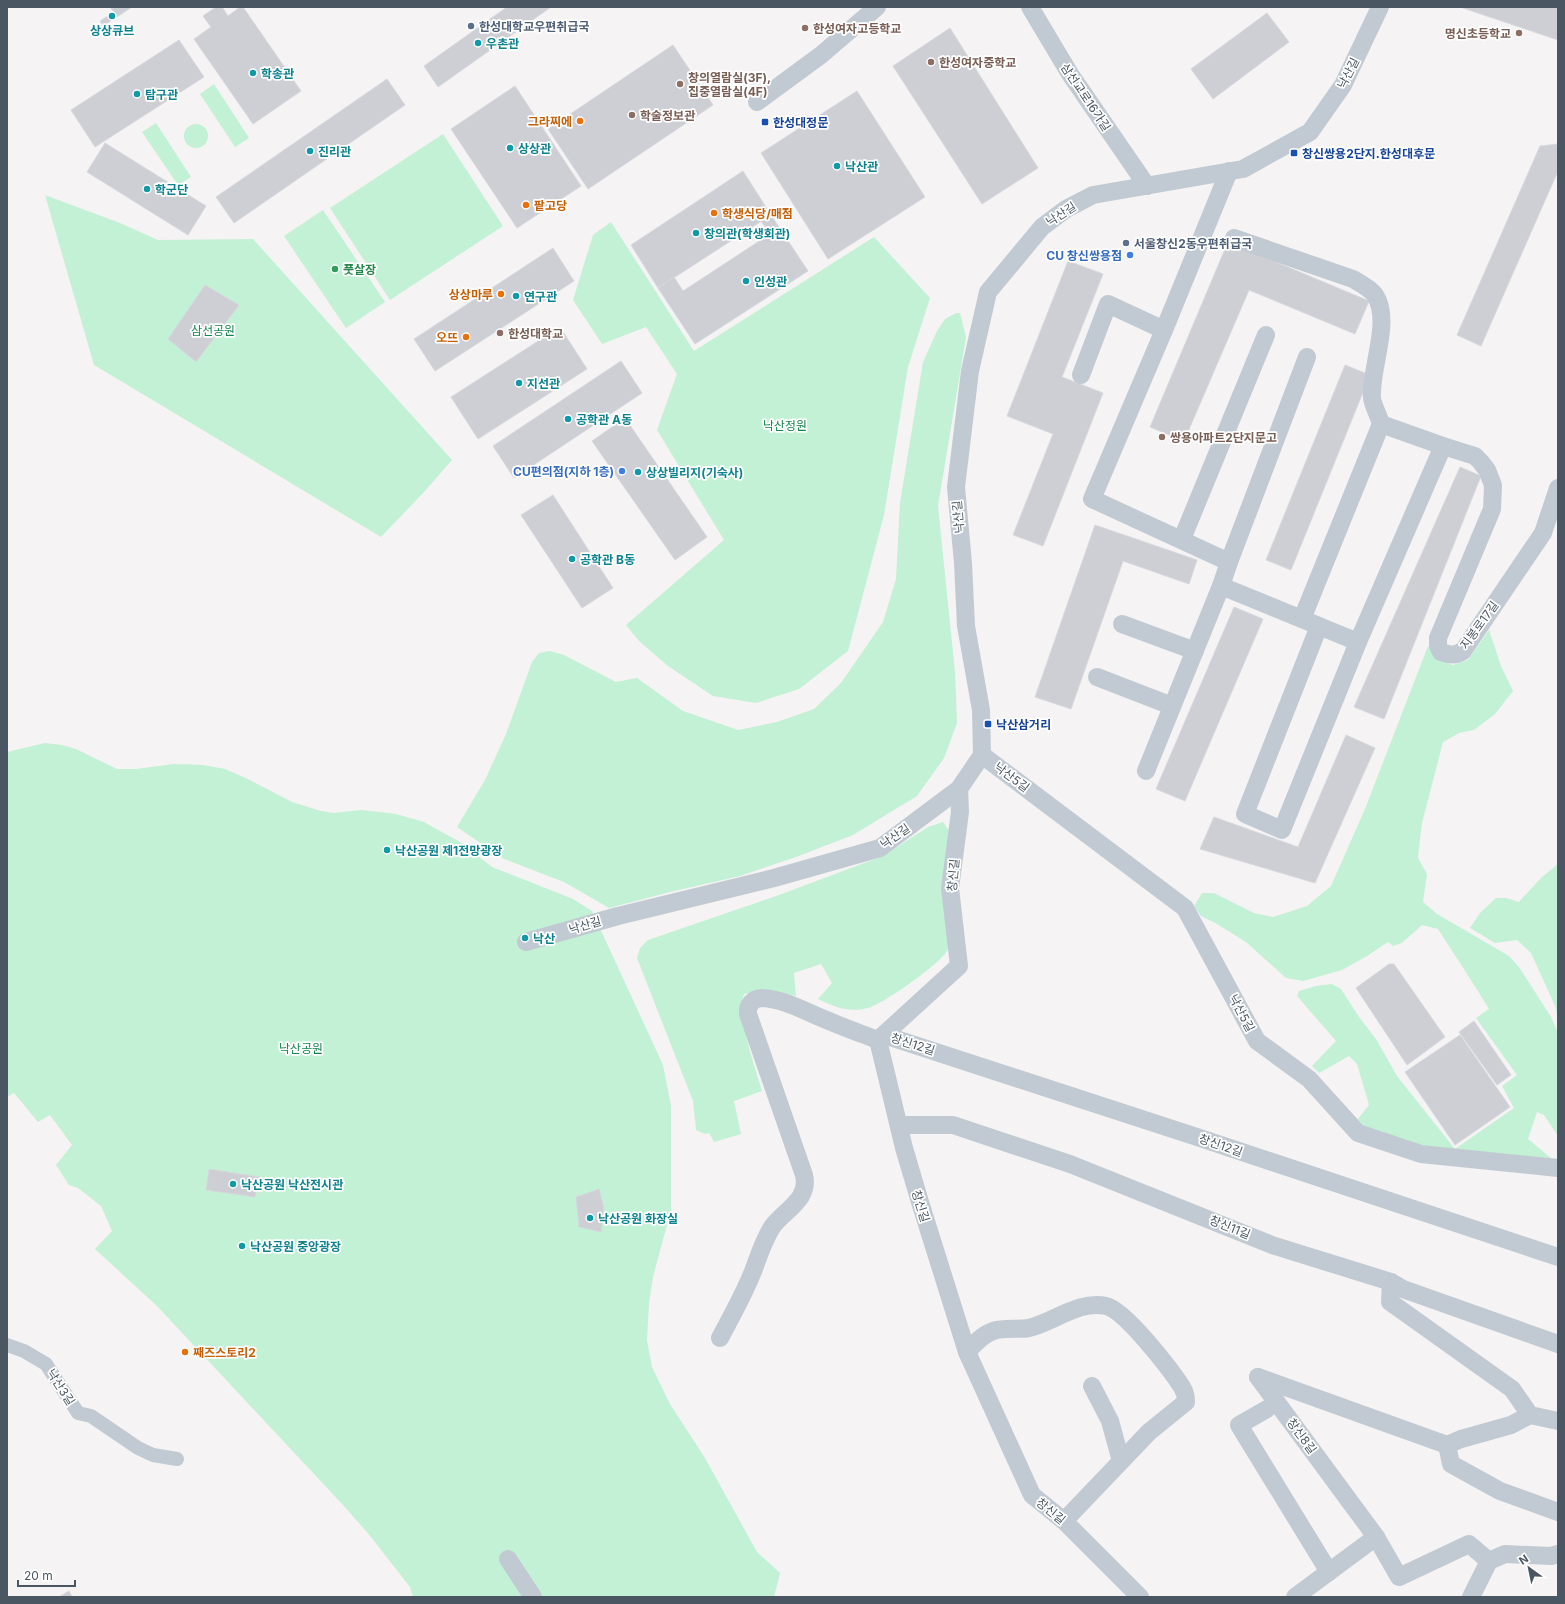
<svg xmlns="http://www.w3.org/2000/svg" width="1565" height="1604" viewBox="0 0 1565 1604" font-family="Inter,'Noto Sans KR',sans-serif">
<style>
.green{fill:#c3f1d5}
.building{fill:#cdcfd5;stroke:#d7d9de}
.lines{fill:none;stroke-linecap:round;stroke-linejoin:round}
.pedestrian{stroke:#c1cad2;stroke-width:14}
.minor{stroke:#c1cad2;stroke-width:18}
.culture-dot{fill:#0f9aa8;stroke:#fff;stroke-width:1.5}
.service-dot{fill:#5c6f8a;stroke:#fff;stroke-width:1.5}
.education-dot{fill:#8d6e63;stroke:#fff;stroke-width:1.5}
.food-dot{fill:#e8710a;stroke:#fff;stroke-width:1.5}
.transit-dot{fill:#1a4fb4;stroke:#fff;stroke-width:1.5}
.shop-dot{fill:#3f7fe0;stroke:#fff;stroke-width:1.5}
.leisure-dot{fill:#2e9e5b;stroke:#fff;stroke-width:1.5}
.labels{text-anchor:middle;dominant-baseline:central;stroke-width:3.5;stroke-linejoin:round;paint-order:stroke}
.service-label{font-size:12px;font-weight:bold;fill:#4e5e75;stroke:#fff;text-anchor:start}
.education-label{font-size:12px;font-weight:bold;fill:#785e54;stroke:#fff;text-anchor:start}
.culture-label{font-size:12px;font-weight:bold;fill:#0d838f;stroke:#fff;text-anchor:start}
.street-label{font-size:12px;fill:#4a5661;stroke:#fff}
.food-label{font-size:12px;font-weight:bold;fill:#c56008;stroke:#fff;text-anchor:end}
.transit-label{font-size:12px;font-weight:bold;fill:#164399;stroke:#fff;text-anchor:start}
.shop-label{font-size:12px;font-weight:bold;fill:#366cbe;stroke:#fff;text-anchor:end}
.leisure-label{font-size:12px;font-weight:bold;fill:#27864d;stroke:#fff;text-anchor:start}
.park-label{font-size:12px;fill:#17864f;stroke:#fff}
</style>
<rect width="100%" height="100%" fill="#f5f3f3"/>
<g class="green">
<path d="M214 84 249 138 235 147 200 94Z"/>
<path d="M156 123 191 177 178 185 142 132Z"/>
<circle cx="196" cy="136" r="12"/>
<path d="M443 134 503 226 390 300 330 208Z"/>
<path d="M45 195 120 223 158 240 253 239 452 460 424 492 381 537 94 365Z"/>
<path d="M323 210 385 302 346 328 284 236Z"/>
<path d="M611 222 694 351 874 237 930 298 908 367 884 515 848 651 799 689 756 703 713 696 668 666 639 641 626 625 724 540 657 430 677 374 646 327 602 344 573 300 593 235Z"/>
<path d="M956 313H960L966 337 938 506 955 672 957 723 944 758 917 796 853 835 796 857 740 876 670 892 609 908 564 882 504 859 457 827 485 780 506 734 532 662 539 653 550 651 564 655 616 682 637 678 683 711 738 730 777 722 814 709 841 683 883 622 896 579 900 503 923 362 937 331 945 319Z"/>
<path d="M1489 630 1501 666 1513 691 1495 714 1474 730 1459 733 1443 742 1422 823 1420 839 1418 858 1427 874 1423 902 1437 914 1509 956 1519 967 1551 1017 1558 1033V1136L1544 1115 1537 1112 1528 1139 1552 1159 1465 1164 1367 1130 1358 1119 1369 1105 1357 1064 1349 1056 1319 1073 1312 1066 1336 1041 1297 996 1299 991 1316 986 1332 984 1341 989 1359 1017 1376 1039 1397 1076 1455 1149 1514 1108 1502 1086 1517 1075 1476 1018 1489 1009C1473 982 1455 956 1438 929L1422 925 1402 943 1393 946 1388 942 1367 956 1342 970 1303 981 1286 978 1246 942 1217 924 1201 916 1194 906 1202 893H1214L1254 913 1273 917 1307 906 1331 886 1365 809 1428 646 1438 659 1453 665 1468 660Z"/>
<path d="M45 743 62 745 76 749 117 769H136L174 764 203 765 225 769 246 778 292 802 321 811 334 813 361 810 380 812 396 814 424 822 460 842 492 867 573 899 592 911 663 1065 671 1106V1210L653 1277 649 1303 647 1340 652 1367 670 1404 705 1458 757 1552 780 1573 774 1597H413L410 1587 367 1532 343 1505 157 1306 95 1249 112 1231 101 1206 78 1188 69 1185 56 1165 72 1145 50 1115 38 1122 14 1093 7 1097V752Z"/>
<path d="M943 822 953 836 951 940C950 944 948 950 945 954 933 968 885 1003 868 1008 848 1013 835 1007 818 999L832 983 821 964 794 973 796 996 763 990 744 994 740 1009 750 1052 762 1091 734 1101 741 1134 714 1142 709 1133 705 1134 696 1130 693 1101 637 958 640 948 648 940 779 895 883 856 928 827Z"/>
<path d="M1558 864V1022L1556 1008 1531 953 1517 940 1495 943 1470 928 1480 913 1496 898H1506L1519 902 1541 878Z"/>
</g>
<g class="building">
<path d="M110 7H132L103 26 100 21 114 12Z"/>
<path d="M216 7H222L228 16 240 7H243L301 91 253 124 194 39 211 27 203 16Z"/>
<path d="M507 7H551L438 87 424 66Z"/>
<path d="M1460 7H1558V40Z"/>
<path d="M1267 13 1289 42 1213 99 1191 69Z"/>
<path d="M950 28 1038 168 982 204 893 66Z"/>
<path d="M179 40 204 77 95 147 71 110Z"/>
<path d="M673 45 713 105 588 189 548 129Z"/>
<path d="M387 79 405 105 234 223 216 197Z"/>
<path d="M515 86 581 186 517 228 451 129Z"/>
<path d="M857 91 925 197 828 259 761 153Z"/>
<path d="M105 143 206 206 188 235 87 172Z"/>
<path d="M1558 144V171L1481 346 1457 335 1540 146Z"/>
<path d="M743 171 771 215 658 288 631 245Z"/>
<path d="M771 215 808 271 695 344 658 288 674 277 683 291 770 234 761 221Z"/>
<path d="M1228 242 1369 301 1355 334 1249 290 1184 441 1150 427Z"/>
<path d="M553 248 574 281 435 371 414 339Z"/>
<path d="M1068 261 1103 274 1062 377 1103 393 1043 546 1013 535 1053 434 1007 416Z"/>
<path d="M205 285 239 305 196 362 168 339Z"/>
<path d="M560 327 587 369 478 439 451 397Z"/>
<path d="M621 361 642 393 514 478 493 446Z"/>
<path d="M1345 365 1370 375 1291 570 1266 560Z"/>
<path d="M625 418 707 537 675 560 592 441Z"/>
<path d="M1460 467 1481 476 1384 719 1354 707Z"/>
<path d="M553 495 613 588 582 608 521 515Z"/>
<path d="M1095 525 1197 560 1189 584 1123 561 1071 709 1035 697Z"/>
<path d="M1234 607 1263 619 1185 801 1156 789Z"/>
<path d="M1346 735 1375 748 1315 883 1200 849 1214 817 1298 847Z"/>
<path d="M1389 964H1394L1445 1037 1407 1065 1356 988Z"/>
<path d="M1474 1021 1511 1075 1497 1085 1459 1032Z"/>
<path d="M1460 1035 1510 1107 1455 1145 1405 1072Z"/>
<path d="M209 1169 260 1177 255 1197 206 1190Z"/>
<path d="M599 1189 604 1208 601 1232 579 1227 576 1197Z"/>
<path d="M69 1591 72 1597H59Z"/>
</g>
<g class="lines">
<path class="pedestrian" d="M7 1345 24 1351 46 1364 78 1413 91 1416 138 1448 153 1455 177 1459"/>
<g class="minor">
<path d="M1030 7 1070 74 1147 186"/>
<path d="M757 102 821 55 877 7"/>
<path d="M1234 238 1353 279C1360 283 1370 288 1375 295 1392 321 1370 368 1372 398 1373 406 1379 416 1381 424"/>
<path d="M1081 375 1108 304 1164 330 1229 171"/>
<path d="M1182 539 1266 335"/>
<path d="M1229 562 1307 357"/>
<path d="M1221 586 1358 642 1443 446 1475 456 1480 461 1487 470 1493 485 1492 509 1438 638V646L1441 652C1450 655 1455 656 1463 651L1543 533 1558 488"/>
<path d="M1302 619 1381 424 1443 446"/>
<path d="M1122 624 1195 651"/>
<path d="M1319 626 1245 814 1282 830 1358 642"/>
<path d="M1097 677 1172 706"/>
<path d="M982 755 1185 908 1257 1041 1309 1079 1358 1133 1421 1154 1558 1168"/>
<path d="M1146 771 1221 586 1229 562 1092 499 1164 330"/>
<path d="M959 789 960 812 950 888 959 966 878 1040 904 1148 920 1202 967 1352 1032 1495 1064 1521 1140 1597"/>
<path d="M526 942 618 916 774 878 880 848 959 789 982 755 981 710 966 626 963 563 956 487 970 371 988 292 1042 227 1066 209 1093 195 1243 169 1310 132 1343 85 1380 7"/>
<path d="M884 1035 1197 1137 1558 1257"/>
<path d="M899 1125H953L1070 1164 1272 1245 1391 1282 1403 1289 1558 1344"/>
<path d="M1391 1282 1390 1302 1512 1389 1530 1415 1511 1425 1461 1439 1447 1445 1451 1464 1500 1491 1558 1512"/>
<path d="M720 1338C732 1315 746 1291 755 1266 760 1252 764 1240 772 1227 784 1210 810 1200 804 1175L748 1014C747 1005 753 998 762 998 785 999 808 1013 829 1021 845 1028 862 1034 878 1040"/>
<path d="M967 1352C974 1344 982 1335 993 1331 1004 1327 1017 1330 1029 1328 1054 1322 1079 1300 1106 1306 1125 1310 1171 1370 1182 1387 1185 1392 1186 1397 1186 1402L1149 1432 1064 1521"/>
<path d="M1258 1377 1376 1537 1399 1577 1469 1544 1489 1561"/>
<path d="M1258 1377 1447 1445"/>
<path d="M1092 1386 1110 1421 1121 1461"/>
<path d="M1267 1409 1239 1425 1329 1572"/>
<path d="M1530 1415 1558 1421"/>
<path d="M508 1559 533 1597"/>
<path d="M1295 1597 1376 1537"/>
<path d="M1471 1597 1489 1561 1505 1554 1551 1556 1558 1554"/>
</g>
</g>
<g class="culture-dot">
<circle cx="112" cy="16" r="4"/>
<circle cx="478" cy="43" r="4"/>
<circle cx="253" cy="73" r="4"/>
<circle cx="137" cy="94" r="4"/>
<circle cx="510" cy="148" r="4"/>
<circle cx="310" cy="151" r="4"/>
<circle cx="837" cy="166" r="4"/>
<circle cx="147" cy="189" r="4"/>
<circle cx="696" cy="233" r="4"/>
<circle cx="746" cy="281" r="4"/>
<circle cx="516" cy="296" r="4"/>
<circle cx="519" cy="383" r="4"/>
<circle cx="568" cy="419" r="4"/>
<circle cx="638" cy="472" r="4"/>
<circle cx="572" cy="559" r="4"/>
<circle cx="387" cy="850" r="4"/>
<circle cx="525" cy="938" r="4"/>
<circle cx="233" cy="1184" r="4"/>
<circle cx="590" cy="1218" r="4"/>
<circle cx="242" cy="1246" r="4"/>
</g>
<g class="service-dot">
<circle cx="471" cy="26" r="4"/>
<circle cx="1126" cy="243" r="4"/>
</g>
<g class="education-dot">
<circle cx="805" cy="28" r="4"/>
<circle cx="1519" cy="33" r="4"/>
<circle cx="931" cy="62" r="4"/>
<circle cx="680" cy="84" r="4"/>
<circle cx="632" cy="115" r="4"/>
<circle cx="500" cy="333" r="4"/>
<circle cx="1162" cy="437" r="4"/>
</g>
<g class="food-dot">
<circle cx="580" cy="121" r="4"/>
<circle cx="526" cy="205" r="4"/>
<circle cx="714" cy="213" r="4"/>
<circle cx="501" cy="294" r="4"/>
<circle cx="466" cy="337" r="4"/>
<circle cx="185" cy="1352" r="4"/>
</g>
<g class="transit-dot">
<rect x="761" y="118" width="8" height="8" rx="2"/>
<rect x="1290" y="149" width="8" height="8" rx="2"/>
<rect x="984" y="720" width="8" height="8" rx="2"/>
</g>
<g class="shop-dot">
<circle cx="1130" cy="255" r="4"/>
<circle cx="622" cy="471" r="4"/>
</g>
<circle class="leisure-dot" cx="335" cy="269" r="4"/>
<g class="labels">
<g class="service-label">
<text x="479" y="26">한성대학교우편취급국</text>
<text x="1134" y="243">서울창신2동우편취급국</text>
</g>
<g class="education-label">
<text x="813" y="28">한성여자고등학교</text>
<text x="1511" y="33" text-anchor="end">명신초등학교</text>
<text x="939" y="62">한성여자중학교</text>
<text x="688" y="77">창의열람실(3F),<tspan x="688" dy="14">집중열람실(4F)</tspan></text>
<text x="640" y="115">학술정보관</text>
<text x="508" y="333">한성대학교</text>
<text x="1170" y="437">쌍용아파트2단지문고</text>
</g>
<g class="culture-label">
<text x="112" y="30" text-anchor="middle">상상큐브</text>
<text x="486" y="43">우촌관</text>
<text x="261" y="73">학송관</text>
<text x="145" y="94">탐구관</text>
<text x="518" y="148">상상관</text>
<text x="318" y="151">진리관</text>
<text x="845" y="166">낙산관</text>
<text x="155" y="189">학군단</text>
<text x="704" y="233">창의관(학생회관)</text>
<text x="754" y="281">인성관</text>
<text x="524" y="296">연구관</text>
<text x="527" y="383">지선관</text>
<text x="576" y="419">공학관 A동</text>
<text x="646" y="472">상상빌리지(기숙사)</text>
<text x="580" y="559">공학관 B동</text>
<text x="395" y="850">낙산공원 제1전망광장</text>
<text x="533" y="938">낙산</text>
<text x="241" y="1184">낙산공원 낙산전시관</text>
<text x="598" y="1218">낙산공원 화장실</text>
<text x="250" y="1246">낙산공원 중앙광장</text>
</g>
<g class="street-label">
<text transform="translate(1348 73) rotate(-63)">낙산길</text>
<text transform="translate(1086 97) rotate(56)">삼선교로16가길</text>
<text transform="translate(1061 214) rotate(-33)">낙산길</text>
<text transform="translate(958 517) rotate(-95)">낙산길</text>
<text transform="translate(1479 625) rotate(-54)">지봉로17길</text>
<text transform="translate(1012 777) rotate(37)">낙산5길</text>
<text transform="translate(895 836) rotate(-35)">낙산길</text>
<text transform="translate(953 875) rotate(-85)">창신길</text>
<text transform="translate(585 925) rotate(-16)">낙산길</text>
<text transform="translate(1242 1013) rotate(62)">낙산5길</text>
<text transform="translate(913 1044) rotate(18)">창신12길</text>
<text transform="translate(1221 1145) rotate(19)">창신12길</text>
<text transform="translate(921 1206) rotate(73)">창신길</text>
<text transform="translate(1230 1227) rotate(22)">창신11길</text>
<text transform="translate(61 1387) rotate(57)">낙산3길</text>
<text transform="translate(1302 1436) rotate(54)">창신8길</text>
<text transform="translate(1051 1511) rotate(39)">창신길</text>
</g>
<g class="food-label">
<text x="572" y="121">그라찌에</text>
<text x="534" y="205" text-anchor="start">팥고당</text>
<text x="722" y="213" text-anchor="start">학생식당/매점</text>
<text x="493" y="294">상상마루</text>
<text x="458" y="337">오뜨</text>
<text x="193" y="1352" text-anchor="start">째즈스토리2</text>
</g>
<g class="transit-label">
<text x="773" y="122">한성대정문</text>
<text x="1302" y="153">창신쌍용2단지.한성대후문</text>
<text x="996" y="724">낙산삼거리</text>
</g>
<g class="shop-label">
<text x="1122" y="255">CU 창신쌍용점</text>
<text x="614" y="471">CU편의점(지하 1층)</text>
</g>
<g class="leisure-label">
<text x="343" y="269">풋살장</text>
</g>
<g class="park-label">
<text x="213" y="330">삼선공원</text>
<text x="785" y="425">낙산정원</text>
<text x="301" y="1048">낙산공원</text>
</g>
</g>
<rect width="1565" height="1604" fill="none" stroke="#4a5661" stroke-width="16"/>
<g transform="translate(1529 1568) rotate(327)" stroke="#ffffff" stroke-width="3" paint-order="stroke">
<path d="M0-3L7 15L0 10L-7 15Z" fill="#4a5661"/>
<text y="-6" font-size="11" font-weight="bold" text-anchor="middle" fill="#4a5661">N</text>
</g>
<path d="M18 1580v6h57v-6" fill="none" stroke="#4a5661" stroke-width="2"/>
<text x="24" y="1580" font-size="12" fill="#4a5661" stroke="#ffffff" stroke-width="3" paint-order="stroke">20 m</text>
</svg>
